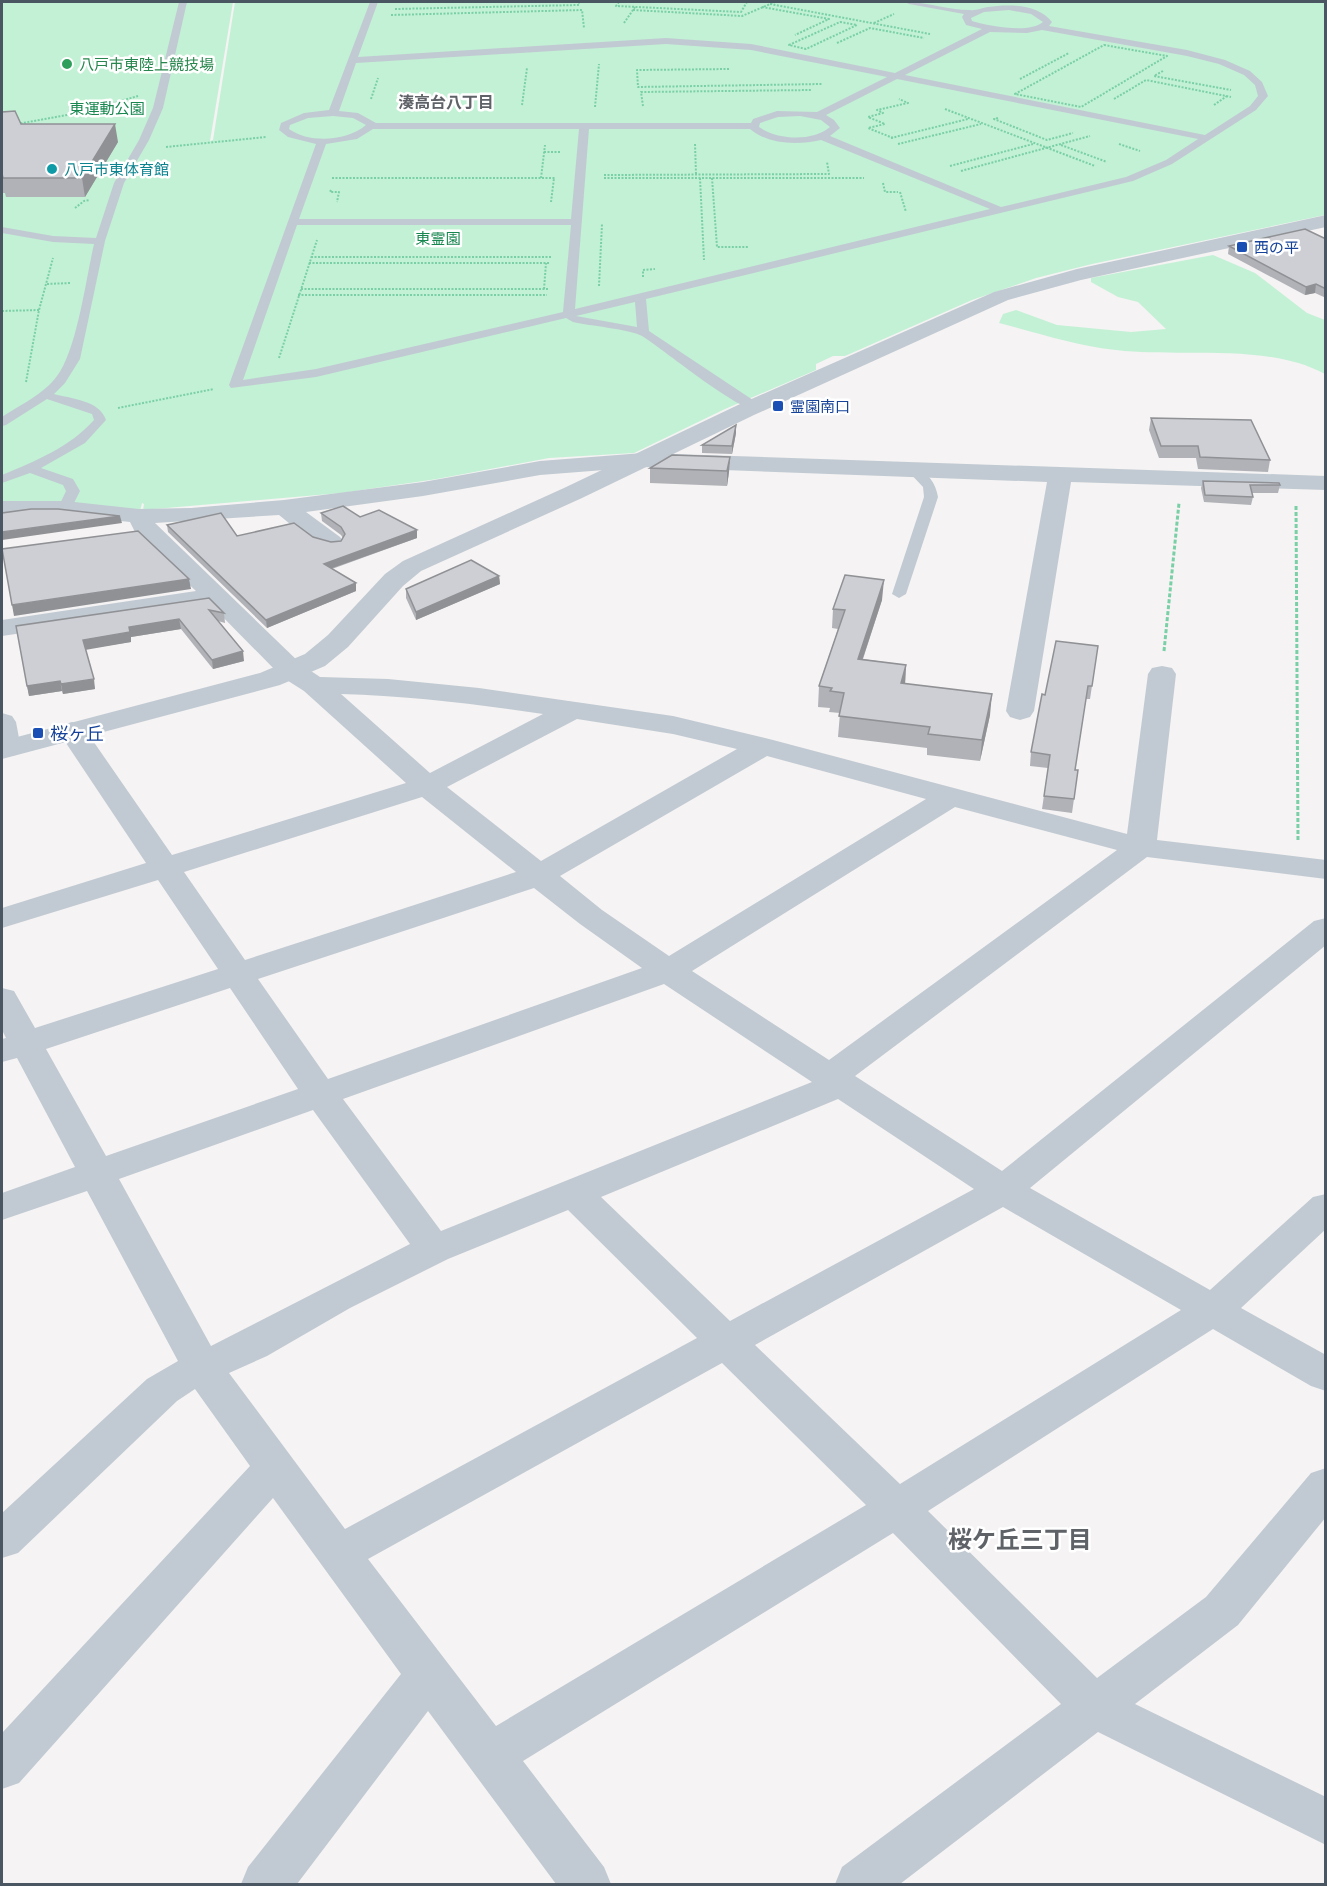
<svg xmlns="http://www.w3.org/2000/svg" width="1327" height="1886" viewBox="0 0 1327 1886" font-family="Quicksand,'Noto Sans JP',sans-serif">
<style>
.green{fill:#c3f1d5}
.lines{fill:none;stroke-linecap:round;stroke-linejoin:round}
.path-far1{stroke:#7ad0a6;stroke-width:2;stroke-dasharray:2 1.5;stroke-linecap:butt}
.path{stroke:#7ad0a6;stroke-width:3;stroke-dasharray:4 2;stroke-linecap:butt}
.service{fill:#c1cad2;fill-rule:evenodd}
.minor{fill:#c1cad2;fill-rule:evenodd}
.tertiary{fill:#c1cad2;fill-rule:evenodd}
.wall{fill:#b0b2b7}
.shaded-wall{fill:#909195}
.building{fill:#cdcfd5;stroke:#909195;stroke-width:1.5}
.leisure-dot{fill:#2e9e5b;stroke:#fff;stroke-width:2}
.culture-dot{fill:#0f9aa8;stroke:#fff;stroke-width:2}
.transit-dot{fill:#1a4fb4;stroke:#fff;stroke-width:2}
.labels{text-anchor:middle;dominant-baseline:central;stroke-width:5;stroke-linejoin:round;paint-order:stroke}
.far-leisure-label{font-size:15px;fill:#27864d;stroke:#fff;text-anchor:start}
.far-park-label{font-size:15px;fill:#17864f;stroke:#fff}
.far-culture-label{font-size:15px;fill:#0d838f;stroke:#fff;text-anchor:start}
.far-transit-label{font-size:15px;fill:#164399;stroke:#fff;text-anchor:start}
.far-neighbourhood-label{font-size:16px;font-weight:bold;fill:#5f6368;stroke:#fff}
.transit-label{font-size:18px;fill:#164399;stroke:#fff;text-anchor:start}
.near-neighbourhood-label{font-size:24px;font-weight:bold;fill:#5f6368;stroke:#fff}
</style>
<rect width="100%" height="100%" fill="#f5f3f3"/>
<g class="green">
<path d="M2 2H233L210 141 213 140 235 2H1325V215L1092 264 1036 278 972 300 845 356H833L816 364V370L725 409 634 453 549 458 437 479 341 493 143 510 144 504 142 503 139 516 15 506 2 508Z"/>
<path d="M1213 255 1255 273 1307 313 1325 320V374C1265 342 1182 358 1116 350 1076 346 1038 333 999 323L1003 314 1016 310 1057 325 1131 332 1166 329 1138 302 1118 297 1091 282V278Z"/>
</g>
<g class="lines">
<g class="path-far1">
<path d="M619 2 616 6 741 12 747 2"/>
<path d="M770 4 930 34"/>
<path d="M762 7 829 19 795 35"/>
<path d="M395 9 579 5V2"/>
<path d="M633 10 742 16 775 2"/>
<path d="M391 15 582 10 584 28"/>
<path d="M840 22 857 25 806 49 789 45Z"/>
<path d="M624 23 635 7"/>
<path d="M874 23 894 14"/>
<path d="M837 43 870 28 924 38"/>
<path d="M1104 45 1167 56 1081 107 1015 94Z"/>
<path d="M729 69 637 70 638 87 822 84"/>
<path d="M1163 71 1154 76 1231 90"/>
<path d="M1020 79 1069 53"/>
<path d="M371 99 378 78"/>
<path d="M1114 99 1146 80 1231 97"/>
<path d="M522 105 527 68"/>
<path d="M1214 105 1227 96"/>
<path d="M643 106 641 92 811 90"/>
<path d="M595 107 599 64"/>
<path d="M945 109 1095 166"/>
<path d="M998 118 994 119 1047 140 1073 133"/>
<path d="M17 124 78 113 138 96"/>
<path d="M891 138 968 119"/>
<path d="M893 138 868 128 885 124 868 117 883 113 877 110 908 103 899 99"/>
<path d="M695 144 696 174"/>
<path d="M898 144 981 124"/>
<path d="M1119 144 1140 151"/>
<path d="M1061 145 1107 162"/>
<path d="M166 147 266 137"/>
<path d="M544 152H561"/>
<path d="M950 166 1033 144"/>
<path d="M961 171 1090 136"/>
<path d="M604 175 829 174 827 162"/>
<path d="M332 178H556"/>
<path d="M541 178 545 145"/>
<path d="M604 178H864"/>
<path d="M700 178 704 260"/>
<path d="M712 178 717 247H749"/>
<path d="M883 183 885 192H898"/>
<path d="M331 190 330 192H339L337 202"/>
<path d="M900 192 906 212"/>
<path d="M551 202 554 178"/>
<path d="M75 208 84 201 90 200"/>
<path d="M311 257H551"/>
<path d="M309 263H550"/>
<path d="M643 277V270L655 269"/>
<path d="M47 284 70 283"/>
<path d="M599 286 602 224"/>
<path d="M301 289H549"/>
<path d="M544 289 546 263"/>
<path d="M298 295H547"/>
<path d="M2 311 39 310"/>
<path d="M279 358 317 240"/>
<path d="M26 382 39 310 53 258"/>
<path d="M118 408 214 389"/>
</g>
<g class="path">
<path d="M1296 506 1298 841"/>
<path d="M1164 651 1179 503"/>
</g>
<g class="service">
<path d="M179 2H187L163 108 149 140 124 183 105 241 80 359 65 383 54 394C72 399 99 400 106 420L85 443 41 468 73 479 80 491 70 511 65 512 58 508 66 491 63 485 30 473 2 483V475C35 461 69 448 94 420L92 414 47 399 6 425 2 426V417C20 405 44 394 57 376 77 350 86 278 94 244L53 242 2 233V227L53 236 96 238 114 183 139 140 153 108Z"/>
<path d="M370 2H378L358 57 666 38 751 44 895 73 982 29 966 25 962 17 964 14 909 4 905 2C927 2 948 10 970 10 975 11 982 8 988 7 1009 4 1038 4 1052 22L1049 26 1187 50 1225 60 1250 71 1262 82 1268 96 1256 110 1172 164 1133 181 646 299 649 331 759 404 761 407 759 410C741 414 662 348 642 336 629 329 590 326 573 322L566 318 316 377 231 388 229 385 316 144 288 137 279 130 281 123 304 113 329 110ZM1009 10 1031 14 1043 22C1029 34 989 26 972 21L971 18 984 12ZM1042 30 1187 56 1219 64 1244 75 1255 85 1258 96 1250 106 1205 135 905 75 990 32 1027 33ZM666 44 751 50 887 77 817 112 777 111 753 119 751 123H376L358 113 339 111 356 63ZM897 79 1198 139 1166 160 1126 177 1001 207 830 136 840 128 834 120 826 115ZM333 116 353 118 366 125C347 141 310 144 289 129L290 125 308 118ZM800 116 821 120 830 127C812 142 778 140 759 127L760 123 778 117ZM373 129H579L571 219H299L326 144 357 139ZM589 129H750C769 145 798 145 821 140L990 209 575 309ZM297 225H571L563 312 316 369 243 380ZM635 302 637 327 576 316Z"/>
<path d="M915 467C928 472 936 484 938 497L906 594 899 598 892 594 924 497 923 487 908 471Z"/>
</g>
<g class="minor">
<path d="M643 453 1326 476V490L1071 482 1034 711 1030 717 1020 720 1010 717 1006 711 1047 482 643 467 540 475 423 496 306 512 340 537 344 542 340 547C318 553 296 528 279 515L155 523 302 665 320 677 388 679 479 688 673 716 773 740 1127 834 1148 674 1152 668 1162 666 1172 668 1176 674 1157 840 1326 860V879L1147 857 855 1076 1002 1171 1314 921 1326 918V945L1030 1188 1210 1290 1313 1197 1326 1194V1229L1241 1308 1326 1355V1391L1311 1386 1213 1329 928 1511 1097 1678 1206 1597 1311 1473 1326 1468V1517L1238 1625 1135 1704 1326 1797V1845L1098 1732 900 1884H835L842 1867 1061 1704 893 1533 523 1761 604 1867 611 1884H556L428 1711 297 1884H241L248 1867 401 1674 273 1498 19 1783 2 1789V1733L250 1466 195 1389 177 1401 18 1553 2 1558V1513L147 1379 178 1361 87 1191 2 1220V1193L75 1167 17 1058 2 1062V1039L6 1038 2 1030V988L14 991 35 1028 218 969 158 880 2 928V908L146 863 58 731 62 725 72 722 82 725 172 855 406 783 304 691 282 677 211 605 2 636V620L196 591 137 536 130 522 65 515H2V501H65L139 509 191 508 284 500 423 482 540 461ZM341 694C409 696 476 704 543 714L430 773ZM577 719 673 734 737 749 541 861 447 787ZM767 756 926 799 669 956 602 910 560 876ZM422 797 516 872 245 960 184 872ZM955 807 1117 850 829 1060 692 971ZM534 888 580 924 642 968 328 1079 258 979ZM664 984 812 1082 441 1231 343 1099ZM230 988 298 1089 106 1156 46 1049ZM838 1099 974 1189 730 1321 601 1197ZM313 1110 410 1244 211 1346 119 1179ZM1003 1207 1181 1310 900 1484 755 1345ZM568 1210 697 1338 345 1529 229 1373 267 1356 350 1308 448 1259ZM722 1363 866 1505 496 1726 368 1559Z"/>
<path d="M2 713 12 716 16 722 21 749 16 755 2 757Z"/>
</g>
<path class="tertiary" d="M1326 215V227L1081 280 1008 300 754 415 582 498 421 571 403 586 348 647 325 666 280 685 2 759V741L260 673 305 654 328 635 385 574 403 561 564 488 738 405 994 292 1077 269Z"/>
</g>
<g class="wall">
<path d="M2 112 21 124 118 142 85 197H6L5 193H2Z"/>
<path d="M1326 239V298L1315 293 1305 295 1228 254 1229 246Z"/>
<path d="M1151 418 1270 460 1268 472 1198 469 1196 458H1159L1149 430Z"/>
<path d="M736 433 732 454 702 453V445Z"/>
<path d="M730 457 729 472 727 486 650 483V468Z"/>
<path d="M1203 481 1280 485 1278 493H1252L1253 497 1251 505 1204 502 1201 488Z"/>
<path d="M321 513 360 517 417 538 332 569 356 583V591L267 628 168 532 167 525 237 536 313 537 331 542 341 541 343 538 341 535 322 521Z"/>
<path d="M499 576 500 584 416 620 406 598V589Z"/>
<path d="M209 598 224 613 225 623 218 621 244 661 213 669 181 629 131 637V642L85 649 95 689 63 694 62 691 29 696 16 626Z"/>
<path d="M882 600 863 659 906 665 905 684 990 715 980 761 927 755V748L838 737 840 713 829 712 830 708 818 707 819 686 838 629 832 628 833 609Z"/>
<path d="M1098 646 1090 699H1086L1075 770H1078L1072 813 1042 809 1048 768 1030 766 1031 752Z"/>
</g>
<g class="shaded-wall">
<path d="M115 124 118 142 85 197 82 178Z"/>
<path d="M1316 284 1315 293 1305 295 1306 287Z"/>
<path d="M736 425V433L732 454V446Z"/>
<path d="M730 457 729 472 727 486V471Z"/>
<path d="M120 516 122 523 2 540V532Z"/>
<path d="M417 530V538L324 571V564Z"/>
<path d="M499 576 500 584 416 620V612Z"/>
<path d="M189 579 191 589 14 616 12 605Z"/>
<path d="M884 580 882 600 856 679 858 659Z"/>
<path d="M356 583V591L267 628 266 620Z"/>
<path d="M179 619 181 629 131 637V642L85 650 83 640 129 627Z"/>
<path d="M243 651 244 661 213 669 212 660Z"/>
<path d="M906 665 905 685 901 683Z"/>
<path d="M94 679 95 689 63 694 61 684Z"/>
<path d="M60 681 62 691 29 696 27 686Z"/>
<path d="M992 694 990 715 980 761 982 740Z"/>
</g>
<g class="building">
<path d="M15 111 21 124H115L82 178H3L2 174V112Z"/>
<path d="M1305 229 1326 239V289L1316 284 1306 287 1229 246Z"/>
<path d="M1151 418 1251 420 1270 460 1200 457 1198 446H1161Z"/>
<path d="M736 425 732 446 702 445Z"/>
<path d="M672 455 730 457 727 471 650 468Z"/>
<path d="M1203 481 1279 483 1280 485H1250L1253 497 1205 495Z"/>
<path d="M343 506 360 517 379 510 417 530 324 564 356 583 266 620 167 525 221 513 237 536 294 523 313 537 331 542 341 541 345 534 341 527 321 513Z"/>
<path d="M31 509H58L120 516 2 532V513Z"/>
<path d="M138 531 189 579 12 605 2 549Z"/>
<path d="M471 560 499 576 416 612 406 589Z"/>
<path d="M845 575 884 580 858 659 906 665 901 683 992 694 982 740 928 734 930 727 839 716 844 693 830 691 832 688 819 686 845 610 833 609Z"/>
<path d="M209 598 224 613 209 610 243 651 212 660 179 619 129 627 130 632 83 640 94 679 61 684 60 681 27 686 16 626Z"/>
<path d="M1056 641 1098 646 1092 686H1088L1075 770H1078L1074 799 1044 796 1050 755 1031 752 1042 694 1045 695Z"/>
</g>
<circle class="leisure-dot" cx="67" cy="64" r="6"/>
<circle class="culture-dot" cx="52" cy="169" r="6"/>
<g class="transit-dot">
<rect x="1236" y="241" width="12" height="12" rx="3"/>
<rect x="772" y="400" width="12" height="12" rx="3"/>
<rect x="32" y="727" width="12" height="12" rx="3"/>
</g>
<g class="labels">
<g class="far-leisure-label">
<text x="79" y="64">八戸市東陸上競技場</text>
</g>
<g class="far-park-label">
<text x="107" y="108">東運動公園</text>
<text x="438" y="238">東霊園</text>
</g>
<g class="far-culture-label">
<text x="64" y="169">八戸市東体育館</text>
</g>
<g class="far-transit-label">
<text x="1254" y="247">西の平</text>
<text x="790" y="406">霊園南口</text>
</g>
<g class="far-neighbourhood-label">
<text x="446" y="102">湊高台八丁目</text>
</g>
<g class="transit-label">
<text x="50" y="733">桜ヶ丘</text>
</g>
<g class="near-neighbourhood-label">
<text x="1020" y="1539">桜ケ丘三丁目</text>
</g>
</g>
<rect width="1327" height="1886" fill="none" stroke="#4a5661" stroke-width="6"/>
</svg>
